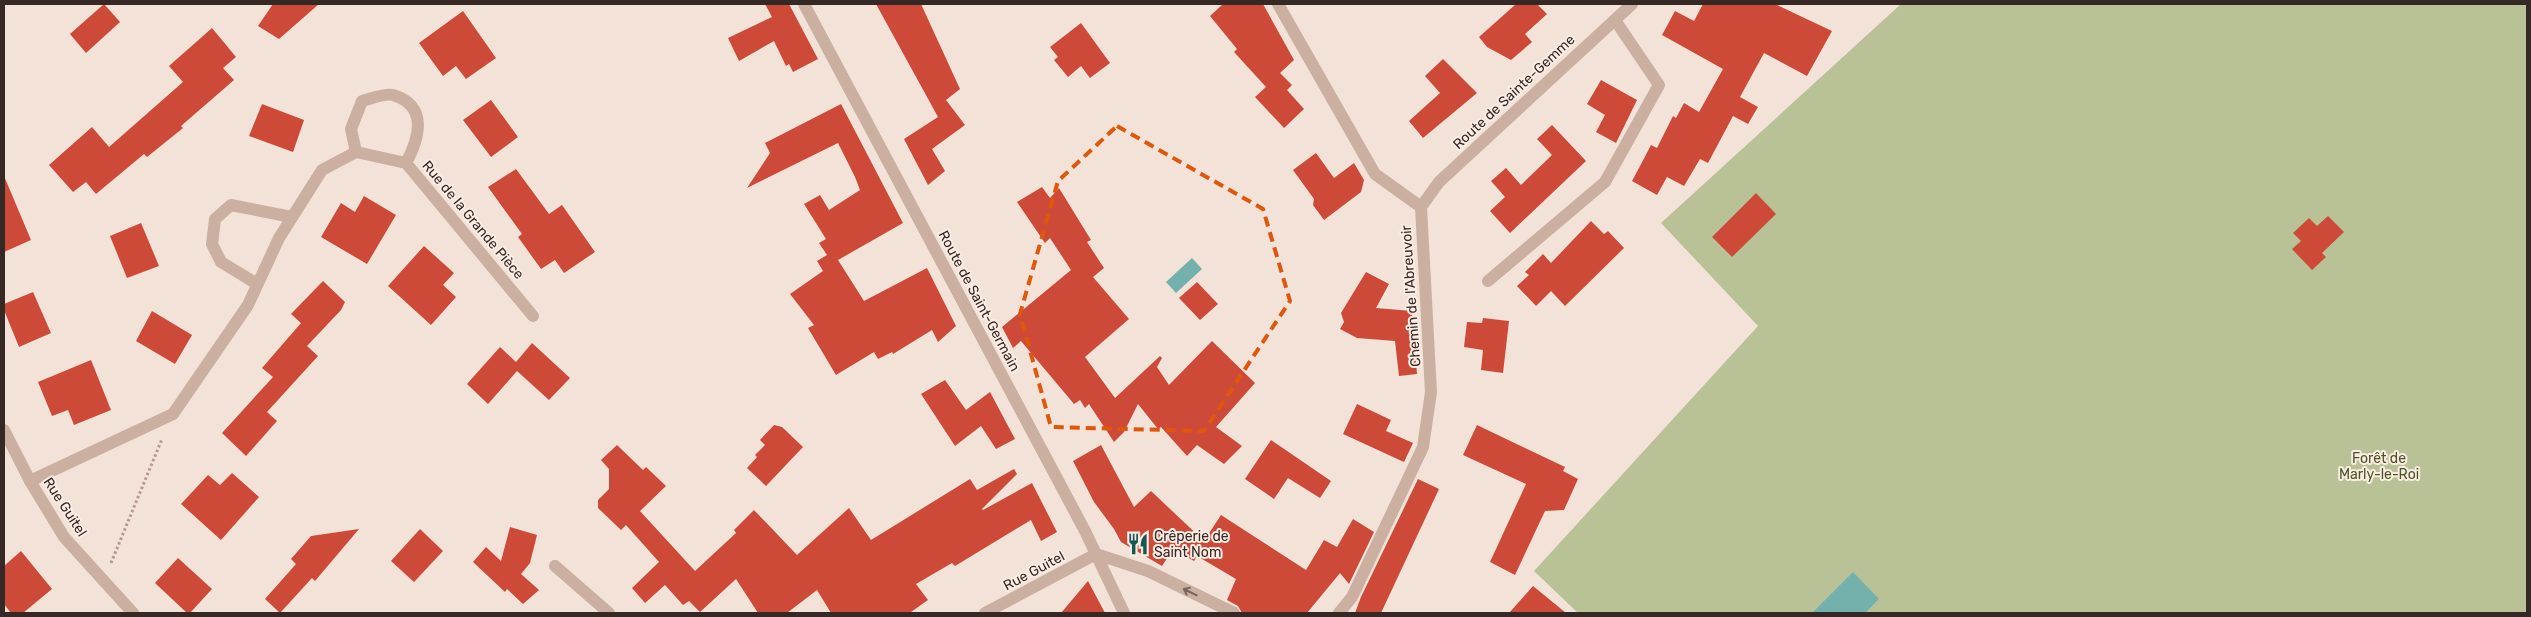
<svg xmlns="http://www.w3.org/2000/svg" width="2531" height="617" viewBox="0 0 2531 617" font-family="Rubik,sans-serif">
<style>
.green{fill:#b9c296}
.water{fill:#74b1ac}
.building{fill:#cd4a39}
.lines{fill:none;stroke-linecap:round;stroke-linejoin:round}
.path{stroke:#b7998c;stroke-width:3;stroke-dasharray:2.5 2.5;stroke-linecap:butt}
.minor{stroke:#cbb0a2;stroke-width:12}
.oneway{stroke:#78655d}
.marked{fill:none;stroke:#df570d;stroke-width:4;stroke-dasharray:10 6;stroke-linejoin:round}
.labels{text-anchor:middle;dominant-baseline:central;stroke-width:4;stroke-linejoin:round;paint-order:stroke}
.street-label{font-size:14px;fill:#352825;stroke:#faece3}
.park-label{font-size:14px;fill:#4a5527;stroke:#faece3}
.poi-label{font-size:14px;fill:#352825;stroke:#faece3;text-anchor:start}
</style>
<rect width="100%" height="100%" fill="#f2e2d7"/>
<path class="green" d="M1901 4H2527V613H1578L1534 571 1758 326 1661 223Z"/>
<g class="water">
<path d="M1192 258 1202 269 1176 293 1166 282Z"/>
<path d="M1853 572 1879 599 1865 613H1812Z"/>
</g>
<g class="building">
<path d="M104 4 120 22 86 53 70 34Z"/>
<path d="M273 4H319L279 39 258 26Z"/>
<path d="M765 4H789L818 59 793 72 789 64 786 66 774 41 739 61 728 38 772 17Z"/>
<path d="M876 4H921L960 89 946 100 965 125 932 149 945 171 928 185 904 139 938 117Z"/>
<path d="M1223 4H1263L1294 60 1280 73 1292 85 1287 90 1304 109 1284 128 1255 97 1266 87 1234 52 1237 49 1210 16Z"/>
<path d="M1516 4H1537L1547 14 1525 34 1532 42 1511 60 1487 47 1479 37Z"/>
<path d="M1703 4H1775L1832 31 1807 76 1764 53 1740 97 1758 107 1748 124 1733 116 1708 163 1700 159 1684 186 1667 177 1657 195 1632 181 1639 168 1651 145 1657 148 1673 116 1676 118 1684 103 1699 112 1723 69 1662 35 1675 11 1694 21Z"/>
<path d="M463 11 496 58 466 79 456 66 443 76 419 43Z"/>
<path d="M1081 23 1110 63 1090 78 1081 66 1068 77 1054 60 1058 57 1050 47Z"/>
<path d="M212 28 236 57 223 68 234 80 181 126 183 128 147 157 144 154 96 194 86 182 73 192 49 165 92 127 109 147 183 82 169 66Z"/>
<path d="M1443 59 1477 93 1423 138 1409 121 1440 93 1425 76Z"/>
<path d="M1601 80 1637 100 1616 143 1596 132 1605 115 1587 104Z"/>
<path d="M491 100 518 137 491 157 463 120Z"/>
<path d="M262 104 304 120 293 152 249 136Z"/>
<path d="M841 104 903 223 838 260 864 301 927 268 956 326 938 342 932 330 893 354 892 352 878 359 874 352 836 375 808 328 814 325 790 294 823 271 817 261 827 255 819 243 826 239 804 204 820 195 829 210 860 190 855 177 838 143 747 188 770 153 765 143Z"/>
<path d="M1552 125 1586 161 1510 233 1490 211 1505 197 1491 181 1506 168 1521 185 1552 155 1537 139Z"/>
<path d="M1316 153 1334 178 1354 163 1364 180 1361 192 1324 220 1313 205 1314 199 1293 170Z"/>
<path d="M516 169 549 214 562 205 595 252 564 273 555 260 541 269 518 237 522 234 488 187Z"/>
<path d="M4 176 31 240 4 252Z"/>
<path d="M1042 187 1050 198 1059 188 1091 240 1087 242 1104 268 1093 277 1129 319 1085 357 1115 398 1160 356 1162 358 1157 367 1169 385 1212 341 1255 383 1216 427 1242 446 1224 464 1197 445 1187 456 1161 427 1158 429 1138 404 1124 432 1114 442 1089 404 1085 408 1080 400 1074 404 1021 341 1013 348 1002 327 1071 270 1050 238 1045 243 1017 202Z"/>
<path d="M1756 193 1776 214 1732 257 1712 237Z"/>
<path d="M364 196 396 215 367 264 321 237 341 203 355 212Z"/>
<path d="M2328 216 2344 232 2322 253 2326 257 2312 270 2292 249 2301 241 2293 233 2309 218 2317 226Z"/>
<path d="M1591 221 1604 234 1608 231 1624 248 1565 306 1551 291 1536 306 1517 286 1529 275 1525 272 1543 254 1551 263Z"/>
<path d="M141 223 159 266 127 278 110 236Z"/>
<path d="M424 246 454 273 443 285 456 297 431 325 388 286Z"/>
<path d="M1366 272 1389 284 1376 308 1412 311 1417 374 1399 376 1395 341 1357 338 1340 329 1344 322 1341 313Z"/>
<path d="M323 281 345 302 341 310 307 346 318 356 267 412 277 421 246 456 222 433 273 377 262 368 301 323 291 314Z"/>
<path d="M1197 282 1218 304 1200 320 1179 298Z"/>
<path d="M33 292 51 333 19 347 4 310V304Z"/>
<path d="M152 311 192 335 175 364 136 341Z"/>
<path d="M1483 318 1509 321 1503 373 1481 370 1483 350 1464 347 1467 322 1482 323Z"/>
<path d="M532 343 570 378 549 400 517 371 488 404 467 384 500 347 516 362Z"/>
<path d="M91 360 111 410 74 425 68 410 52 416 38 382Z"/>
<path d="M945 380 966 410 990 392 1015 439 996 449 981 426 955 446 921 394Z"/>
<path d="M1357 404 1391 420 1386 431 1413 443 1404 462 1343 434Z"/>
<path d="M774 425 782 427 803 447 766 486 747 468 757 457 755 455 765 445 760 440Z"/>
<path d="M1477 425 1565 467 1563 471 1578 479 1564 510 1545 511 1515 575 1490 562 1526 484 1463 455Z"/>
<path d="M1271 440 1331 481 1320 498 1288 478 1274 499 1245 479Z"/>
<path d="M617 445 643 470 646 467 666 486 640 511 695 571 736 533 734 530 754 510 797 555 849 508 871 540 970 479 977 490 1014 469 1017 474 982 509 983 510 1032 483 1057 532 1041 541 1031 520 955 566 952 563 916 584 928 600 911 612 831 613 817 590 787 613H758L736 579 700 612 689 601 683 605 665 585 645 603 632 588 659 562 626 525 621 530 598 508V500L609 489V469L601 460Z"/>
<path d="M1101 445 1134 507 1151 491 1204 541 1221 515 1306 570 1324 540 1337 547 1353 519 1374 532 1349 584 1340 573 1307 613H1242L1238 606 1227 600 1236 579 1197 556 1194 561 1173 549 1162 566 1121 542 1114 529 1094 502 1073 461Z"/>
<path d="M232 473 259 497 221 540 181 504 208 475 220 485Z"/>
<path d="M1418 479 1439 489 1381 613H1355L1361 597Z"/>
<path d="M510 527 537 535 530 563 521 574 539 590 523 604 507 589 505 592 473 562 486 547 501 561Z"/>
<path d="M359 529 315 581 312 578 280 613 265 599 296 564 291 559 311 536Z"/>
<path d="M420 529 443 551 414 582 391 561Z"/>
<path d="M21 551 52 589 23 613H11L4 604V566Z"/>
<path d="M178 558 212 589 190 613H187L155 583Z"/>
<path d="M1088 581 1105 613H1061Z"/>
<path d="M1533 586 1566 613H1509Z"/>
</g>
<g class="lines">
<path class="path" d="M111 563 162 439"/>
<g class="minor">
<path d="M804 4 1085 531 1124 613"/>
<path d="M1278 4 1375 174 1421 207"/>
<path d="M356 152 351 129 362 101C370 99 385 93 393 95 429 106 419 139 406 163"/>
<path d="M1421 207 1439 182 1632 4"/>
<path d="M1488 281 1605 182 1659 85 1615 20"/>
<path d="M257 284 221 262 212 244 215 219 231 205 292 217"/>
<path d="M4 430 30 481 64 537 133 613"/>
<path d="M30 481 173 414 248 305 279 238 322 170 356 152 406 163 533 316"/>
<path d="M555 566 609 613"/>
<path d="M985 613 1096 554 1148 571 1234 613"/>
<path d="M1339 613 1352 597 1423 447 1431 392 1421 207"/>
</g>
</g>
<defs><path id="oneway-shaft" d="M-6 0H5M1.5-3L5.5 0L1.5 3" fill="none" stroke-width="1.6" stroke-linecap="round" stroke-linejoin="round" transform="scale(1.25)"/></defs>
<use class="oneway" href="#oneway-shaft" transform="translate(1190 592) rotate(-154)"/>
<path class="marked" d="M1117 126 1263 209 1290 301 1204 431 1051 427 1020 314 1058 181Z"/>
<defs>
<g id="restaurant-bare" transform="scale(1.725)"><path d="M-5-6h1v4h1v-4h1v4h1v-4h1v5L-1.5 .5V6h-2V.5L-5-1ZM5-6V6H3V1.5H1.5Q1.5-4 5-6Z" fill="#185854" stroke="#faece3" stroke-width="2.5" paint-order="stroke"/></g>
</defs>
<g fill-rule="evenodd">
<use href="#restaurant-bare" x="1138" y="544"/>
</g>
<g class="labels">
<g class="street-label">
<text transform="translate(1514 92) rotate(-43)">Route de Sainte-Gemme</text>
<text transform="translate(473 220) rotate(50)">Rue de la Grande Pièce</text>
<text transform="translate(1411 296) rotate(-94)">Chemin de l'Abreuvoir</text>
<text transform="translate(979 301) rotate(62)">Route de Saint-Germain</text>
<text transform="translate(65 507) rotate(57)">Rue Guitel</text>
<text transform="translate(1034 571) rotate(-28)">Rue Guitel</text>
</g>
<g class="park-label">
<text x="2379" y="458">Forêt de<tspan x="2379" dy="16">Marly-le-Roi</tspan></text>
</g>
<g class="poi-label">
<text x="1154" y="536">Crêperie de<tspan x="1154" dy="16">Saint Nom</tspan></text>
</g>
</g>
<rect width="2531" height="617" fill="none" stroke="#352825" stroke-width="10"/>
</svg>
